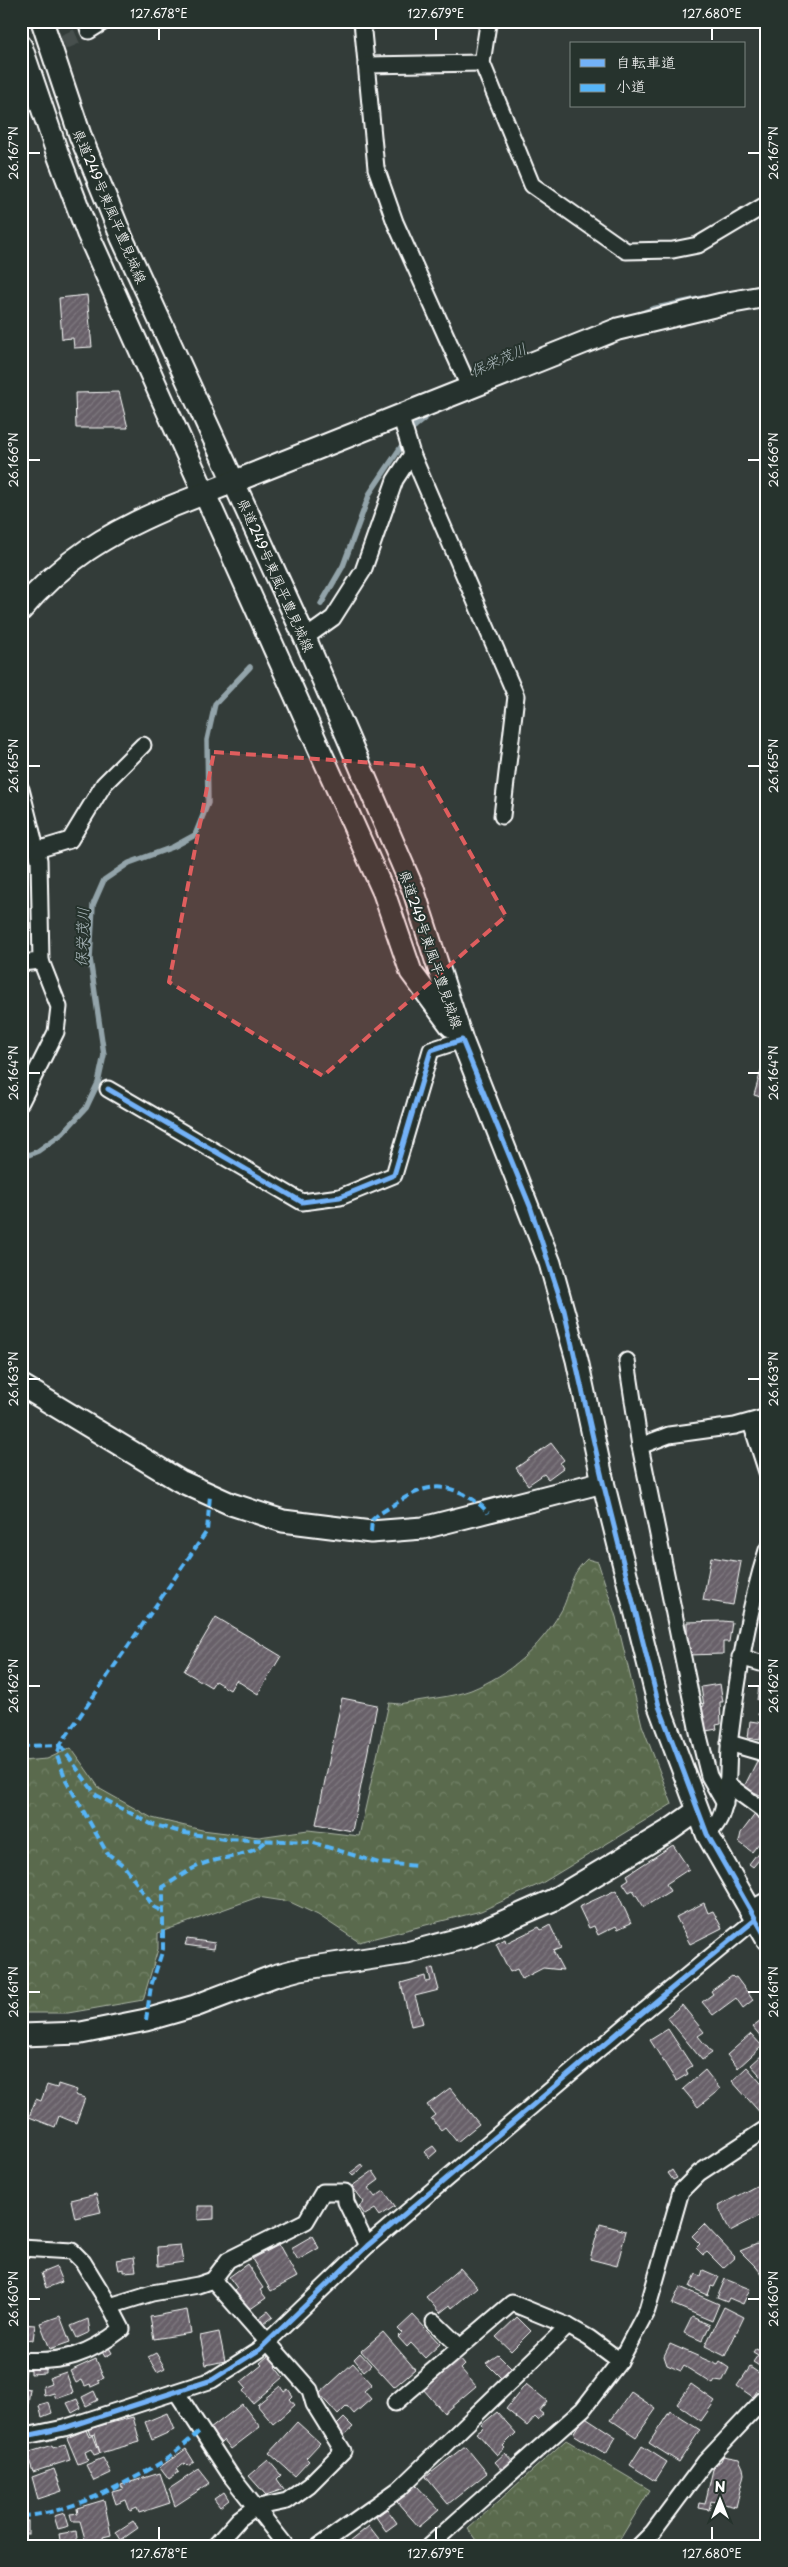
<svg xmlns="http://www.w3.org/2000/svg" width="788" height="2567" viewBox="0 0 788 2567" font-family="'Playpen Sans','Klee One',sans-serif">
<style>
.forest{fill:url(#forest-crowns);stroke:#acb5a6}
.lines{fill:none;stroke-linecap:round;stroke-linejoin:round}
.stream{stroke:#93a4aa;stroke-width:5.5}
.building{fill:url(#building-hatch);stroke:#fff}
.street-tunnel{stroke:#47504d;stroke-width:15;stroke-dasharray:15 8;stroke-linecap:butt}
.street-casing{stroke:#fff;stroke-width:19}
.secondary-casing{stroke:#fff;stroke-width:25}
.street{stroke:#26332d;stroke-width:15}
.secondary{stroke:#26332d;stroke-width:21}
.quiet{stroke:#56b5f8;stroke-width:4;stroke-dasharray:8 4;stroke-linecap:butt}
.cycleway-casing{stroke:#26332d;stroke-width:8}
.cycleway{stroke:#73b2f8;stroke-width:5}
.marked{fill:#e05e5e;fill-opacity:0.2;stroke:#e05e5e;stroke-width:4;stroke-dasharray:10 6;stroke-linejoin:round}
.ticks{fill:none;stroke:#fff;stroke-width:2}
.labels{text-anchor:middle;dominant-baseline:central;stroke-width:4;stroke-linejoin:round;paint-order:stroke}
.street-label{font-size:14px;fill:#fff;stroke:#26332d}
.water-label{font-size:15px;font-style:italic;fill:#aebbbf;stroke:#26332d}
.neatline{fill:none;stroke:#fff;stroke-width:2}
.ticks-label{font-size:12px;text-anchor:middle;fill:#fff}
</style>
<defs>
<pattern id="forest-crowns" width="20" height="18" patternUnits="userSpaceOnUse" patternTransform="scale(1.25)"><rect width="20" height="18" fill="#5a6b4d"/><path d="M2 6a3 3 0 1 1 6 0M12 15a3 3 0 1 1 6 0" fill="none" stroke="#738168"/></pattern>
<pattern id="building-hatch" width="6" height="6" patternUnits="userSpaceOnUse" patternTransform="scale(1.25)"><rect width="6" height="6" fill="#686169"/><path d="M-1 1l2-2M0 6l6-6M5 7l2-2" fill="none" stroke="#7f7980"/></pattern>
</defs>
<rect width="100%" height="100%" fill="#333c39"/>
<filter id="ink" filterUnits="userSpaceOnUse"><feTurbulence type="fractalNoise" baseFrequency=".02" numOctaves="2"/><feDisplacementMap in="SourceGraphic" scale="10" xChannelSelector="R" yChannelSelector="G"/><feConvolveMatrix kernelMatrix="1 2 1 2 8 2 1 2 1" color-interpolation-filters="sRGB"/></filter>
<g filter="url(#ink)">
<g class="forest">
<path d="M587 1559 598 1562 616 1617 642 1725 672 1804 542 1883 481 1911 359 1942 318 1915 290 1902 258 1897 158 1933V1949L143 2000 68 2013H21V1761L47 1759 71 1748 100 1789 152 1818 202 1830 259 1837 308 1830 359 1836 389 1703 399 1704C422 1699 450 1698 471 1690 510 1674 538 1649 560 1613 572 1593 567 1577 587 1559Z"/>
<path d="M566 2440 650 2490 616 2546H480L468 2529Z"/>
</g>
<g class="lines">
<g class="stream">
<path d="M637 315 652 309 703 298"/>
<path d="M321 604 343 566 370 493 415 426 431 413"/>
<path d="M21 1158 38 1151 63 1133 86 1108 98 1083 104 1055 90 959 93 905 104 880 129 863 173 847 195 835 208 803 207 740 215 704 250 667"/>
</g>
</g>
<g class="building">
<path d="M87 295 92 347 74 348 73 338 62 339 59 298Z"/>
<path d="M119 392 128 428H76L75 393Z"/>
<path d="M767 1050V1099L754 1095Z"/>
<path d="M551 1443 564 1460 560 1463 563 1468 548 1479 544 1474 528 1485 516 1468Z"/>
<path d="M711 1557 741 1562 733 1605 703 1600Z"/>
<path d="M216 1617 281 1656 258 1694 236 1680 230 1690 215 1681 211 1687 184 1671Z"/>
<path d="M723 1621 732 1622 729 1642H723V1654L687 1655V1622Z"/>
<path d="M720 1684 723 1702H720L721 1724 716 1725 717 1729 706 1731 701 1707 704 1706 701 1687Z"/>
<path d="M759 1687 767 1689V1717L758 1715 761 1701 757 1700Z"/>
<path d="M342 1698 377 1705 352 1831 316 1824Z"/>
<path d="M750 1721 763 1723 760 1740 748 1738Z"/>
<path d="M757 1761 767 1766V1793L764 1797 744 1787Z"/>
<path d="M756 1813 767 1821V1833L752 1852 739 1842 741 1833Z"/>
<path d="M767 1841V1865L760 1859 753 1867 749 1864Z"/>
<path d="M673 1845 689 1869 666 1884 670 1891 644 1907 633 1890 629 1892 623 1883 629 1879 627 1875Z"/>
<path d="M616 1890 631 1923 618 1929 616 1926 598 1935 594 1926 589 1928 579 1907Z"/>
<path d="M704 1903 708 1913 713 1911 722 1928 690 1944 676 1917Z"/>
<path d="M550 1925 561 1948 553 1951 563 1970 543 1968 522 1979 517 1969 510 1972 496 1944 505 1939 506 1943 539 1927 541 1930Z"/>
<path d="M187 1939 215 1943 214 1949 185 1945Z"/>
<path d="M433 1968 439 1990 415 1996 423 2023 411 2026 401 1983 425 1976 426 1982 431 1981 428 1969Z"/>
<path d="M732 1976 734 1978 736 1977 753 2000 743 2008 736 1998 713 2015 702 2002 713 1994 711 1991Z"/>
<path d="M682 2005 704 2032 698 2036 712 2053 702 2060 667 2017Z"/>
<path d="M765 2018 767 2020 766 2043 753 2027Z"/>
<path d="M668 2029 692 2066 686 2070 688 2074 676 2081 650 2040Z"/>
<path d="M751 2034 762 2046 738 2068 727 2055Z"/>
<path d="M762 2055 767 2061V2083L751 2065Z"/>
<path d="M747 2067 767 2090V2113L763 2116 732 2081Z"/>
<path d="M705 2070 720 2089 698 2107 683 2089Z"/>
<path d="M58 2084 77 2090 75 2095 85 2098 76 2123 59 2116 55 2127 29 2117 36 2099 41 2101 47 2085 57 2088Z"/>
<path d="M450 2088 479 2124 457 2142 445 2127 441 2130 431 2118 435 2115 427 2105Z"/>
<path d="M433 2146 437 2151 429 2158 424 2152Z"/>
<path d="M362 2164 364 2167 353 2176 350 2173Z"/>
<path d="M672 2170 677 2178 673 2180 668 2173Z"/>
<path d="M373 2171 379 2180 368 2188 375 2197 384 2191 395 2206 380 2216 375 2209 365 2215 359 2206 364 2202 352 2186Z"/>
<path d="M758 2185 763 2195 767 2193V2212L730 2231 718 2206Z"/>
<path d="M96 2194 101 2212 75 2218 71 2200Z"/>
<path d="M198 2206H214V2219L198 2220Z"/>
<path d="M600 2224 626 2231 617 2266 590 2259Z"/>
<path d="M704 2224 735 2257 723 2268 707 2252 703 2255 696 2248 700 2244 692 2236Z"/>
<path d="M312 2236 319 2248 298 2260 291 2248Z"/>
<path d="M767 2240V2281H766L757 2268 740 2251Z"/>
<path d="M180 2245 183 2262 158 2266 157 2247Z"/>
<path d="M279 2245 297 2277 271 2291 252 2259Z"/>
<path d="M134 2257 136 2271 124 2272V2269L119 2270 117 2260Z"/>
<path d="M247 2264 263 2288 260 2290 266 2298 249 2310 234 2290 237 2288 229 2277Z"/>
<path d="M56 2267 62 2282 46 2288 41 2273Z"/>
<path d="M460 2268 477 2287 452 2308 450 2305 440 2313 426 2297Z"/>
<path d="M703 2270 719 2277 714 2287 711 2286 708 2295 690 2287 696 2274 701 2276Z"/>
<path d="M725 2279 750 2289 743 2304 729 2298 727 2302 717 2298Z"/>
<path d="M680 2287 719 2304 712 2321 672 2304Z"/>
<path d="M724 2307 744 2317 725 2356 705 2346Z"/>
<path d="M187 2310 191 2333 154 2339 150 2317Z"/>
<path d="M268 2311 273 2317 264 2324 259 2318Z"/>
<path d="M413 2315 440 2344 425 2358 411 2343 407 2347 398 2337 402 2333 398 2329Z"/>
<path d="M60 2316 70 2342 50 2349 40 2323Z"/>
<path d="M517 2317 531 2331 511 2351 496 2337Z"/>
<path d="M692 2317 710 2325 702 2341 684 2333Z"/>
<path d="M88 2319 90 2332 77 2338 71 2326Z"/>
<path d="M21 2324 35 2325 33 2340 23 2339Z"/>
<path d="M219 2332 225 2361 206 2365 200 2336Z"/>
<path d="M383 2332 415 2369 394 2387 361 2351Z"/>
<path d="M766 2340 767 2341V2371L753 2362 758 2355 753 2352 756 2348 760 2350Z"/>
<path d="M670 2344 718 2365 720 2362 729 2368 722 2382 715 2381 713 2384 684 2366 681 2371 667 2365 664 2356Z"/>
<path d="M108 2346 112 2353 105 2357 101 2350Z"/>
<path d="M156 2353 165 2368 157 2372 148 2357Z"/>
<path d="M360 2353 371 2365 364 2371 354 2359Z"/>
<path d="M269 2355 278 2364 275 2367 283 2377 253 2403 243 2391 246 2388 241 2382 262 2365 260 2363Z"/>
<path d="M498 2355 514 2371 504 2381 486 2363Z"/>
<path d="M459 2358 465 2365 461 2369 476 2386 444 2413 423 2389Z"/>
<path d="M96 2359 104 2378 98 2380 100 2383 91 2387 90 2384 85 2386 82 2380 76 2383 70 2371Z"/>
<path d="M353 2363 372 2384 364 2391 371 2399 354 2414 347 2406 338 2415 319 2394Z"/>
<path d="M31 2366H46V2373L31 2374Z"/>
<path d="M750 2367 766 2378 753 2397 737 2386Z"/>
<path d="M21 2369H26L24 2388 30 2389 27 2411 21 2410Z"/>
<path d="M66 2372 73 2393 56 2399 54 2393 44 2396 43 2386 51 2383 49 2378Z"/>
<path d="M526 2384 547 2401 539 2411 543 2414 538 2420 535 2417 527 2426 506 2409Z"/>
<path d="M691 2384 715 2401 701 2421 677 2404Z"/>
<path d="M280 2386 284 2392 288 2389 293 2396 290 2399 295 2405 273 2424 257 2405Z"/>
<path d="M94 2391 98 2400 86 2406 82 2397Z"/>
<path d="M631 2392 656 2409 636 2437 611 2420Z"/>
<path d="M77 2399 81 2408 72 2413 67 2403Z"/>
<path d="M49 2403 52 2413 42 2417 39 2406Z"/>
<path d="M242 2404 260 2427 231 2449 224 2440 221 2443 210 2429Z"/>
<path d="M670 2411 700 2430 679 2462 649 2443Z"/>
<path d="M497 2412 516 2433 503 2446 505 2448 497 2455 477 2433 484 2428 481 2425Z"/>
<path d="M167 2413 174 2430 152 2440 145 2422Z"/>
<path d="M584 2416 616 2437 606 2454 573 2434Z"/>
<path d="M133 2417 140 2442 100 2453 95 2434 90 2435 88 2429Z"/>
<path d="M344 2418 353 2427 344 2435 336 2426Z"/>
<path d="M297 2422 320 2443 306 2458 309 2461 295 2476 269 2453Z"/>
<path d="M86 2430 89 2437 93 2435 100 2453 94 2455 91 2449 85 2452 88 2460 78 2464 67 2438Z"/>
<path d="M65 2444 70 2460 33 2472 27 2453 52 2445 53 2448Z"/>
<path d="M21 2446H25L26 2462H21Z"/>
<path d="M465 2446 487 2473 448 2504 426 2477Z"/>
<path d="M642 2446 667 2462 655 2481 630 2465Z"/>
<path d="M186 2449 194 2462 188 2466 185 2463 177 2469 179 2472 169 2479 160 2467Z"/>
<path d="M505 2453 514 2463 504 2472 495 2462Z"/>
<path d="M723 2456 739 2459 743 2468 744 2474 736 2507 711 2501 709 2510 698 2508 699 2503 705 2504 714 2465 721 2461Z"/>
<path d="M103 2458 111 2473 94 2481 86 2465Z"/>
<path d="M268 2460 281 2475 277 2479 284 2489 266 2495 249 2476Z"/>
<path d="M54 2469 62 2491 38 2499 32 2477Z"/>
<path d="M199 2469 210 2483 175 2506 169 2489Z"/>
<path d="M160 2473 170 2503 139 2513 137 2508 130 2511 126 2500 116 2504 112 2492 123 2489 121 2485Z"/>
<path d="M416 2485 439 2510 419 2527 397 2502Z"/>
<path d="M224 2492 229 2500 220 2507 214 2499Z"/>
<path d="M104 2500 111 2535 103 2537 104 2542 87 2546 80 2521H72L70 2514 78 2513 77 2508Z"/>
<path d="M387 2509 397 2523 386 2531 376 2517Z"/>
<path d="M65 2513 69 2526 58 2529 54 2516Z"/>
<rect x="21" y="2521" width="7" height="13"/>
<path d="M133 2521 138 2528 121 2540 116 2532Z"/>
<path d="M369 2526 379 2539 370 2546H344Z"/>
<path d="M76 2531 78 2546H61L59 2534Z"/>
<path d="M234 2536 242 2546H223Z"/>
</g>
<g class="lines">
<path class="street-tunnel" d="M21 61 89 31"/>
<g class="street-casing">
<g id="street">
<path d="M86 21 89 31 105 21"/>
<path d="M362 21 376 168 395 222 469 387"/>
<path d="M491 21 488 24 482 63 532 185 626 251 673 250 698 245 767 204"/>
<path d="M366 65 482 63"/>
<path d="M412 454 516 696 502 816"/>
<path d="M305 638 333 618 363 571 395 480 412 454 400 415"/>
<path d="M21 789 39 860 41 961 21 963"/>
<path d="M37 850 70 840 104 784 143 745"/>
<path d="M108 1089 302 1202 340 1197 394 1175 431 1050 462 1040"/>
<path d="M21 1102 56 1032 59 1007 41 961"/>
<path d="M627 1361 640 1446 698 1732 709 1776 725 1804"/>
<path d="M751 1423 767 1472"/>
<path d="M640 1446 669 1435 735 1426 767 1417"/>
<path d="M740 1657 767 1665"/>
<path d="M729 1743 767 1754"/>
<path d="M726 1783 767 1813"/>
<path d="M707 1834C717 1826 721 1818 724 1805 730 1784 727 1759 730 1737 738 1673 748 1611 767 1550"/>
<path d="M749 1910 767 1900"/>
<path d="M21 2248 72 2251 83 2262 110 2306 152 2293 198 2285 213 2280 310 2390 314 2404 343 2451 309 2485 287 2501 254 2508 239 2519 215 2546"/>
<path d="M213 2280 228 2260 306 2221 323 2192H345L346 2202 367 2246"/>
<path d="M434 2322 460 2347"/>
<path d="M21 2360C63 2363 88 2355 122 2329L110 2306"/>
<path d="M177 2393 231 2476 286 2546"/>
<path d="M395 2403 512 2303 568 2326 589 2338 620 2361"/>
<path d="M21 2437 64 2428 212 2380 259 2350 367 2246 626 2026 755 1920"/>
<path d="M319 2546 399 2489 568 2326"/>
<path d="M429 2546 583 2409 620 2361 647 2310 681 2191 699 2173 767 2128"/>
<path d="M639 2546 653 2532 705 2462 767 2396"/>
</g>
</g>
<g class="secondary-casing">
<g id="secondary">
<path d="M42 21 80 135 122 238 305 638 413 889 462 1040 550 1263 577 1360 603 1482 659 1706 707 1834 767 1939"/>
<path d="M21 46 57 152 88 234 384 893 411 972 451 1026"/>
<path d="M21 610C62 561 107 534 165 509L618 329 722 304 767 296"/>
<path d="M21 1385 180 1481 231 1504 283 1521 371 1532 423 1528 603 1482"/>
<path d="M21 2035 81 2033 146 2020 195 2006 274 1976 300 1969 407 1953 471 1936 553 1900 670 1830 697 1811"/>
</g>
</g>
<use href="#street" class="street"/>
<use href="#secondary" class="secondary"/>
<g class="quiet">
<path d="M371 1532 372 1520 379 1514C409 1496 428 1477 464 1494 474 1500 481 1504 488 1513"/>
<path d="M60 1745 96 1795 151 1824 185 1833 224 1839 311 1842 379 1863 418 1866"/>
<path d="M60 1745 57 1756 66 1780 107 1853 124 1866 154 1907 162 1911"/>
<path d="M21 1746 60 1745 207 1531 210 1495"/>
<path d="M146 2020 151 1986 163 1949V1887C175 1880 187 1871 200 1865 221 1856 248 1858 265 1842"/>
<path d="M21 2516C65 2515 124 2485 162 2462 176 2453 188 2441 201 2430"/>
</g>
<g class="cycleway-casing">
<g id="cycleway">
<path d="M108 1089 302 1202 340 1197 394 1175 431 1050 462 1040 530 1206 564 1310 603 1482 659 1706 707 1834 767 1939"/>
<path d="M21 2437 64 2428 212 2380 259 2350 367 2246 626 2026 755 1920"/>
</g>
</g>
<use href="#cycleway" class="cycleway"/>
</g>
</g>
<path class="marked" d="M214 752 421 766 506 916 323 1076 169 982Z"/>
<path class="ticks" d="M159 28V40M436 28V40M712 28V40M28 153H40M748 153H760M28 460H40M748 460H760M28 766H40M748 766H760M28 1073H40M748 1073H760M28 1379H40M748 1379H760M28 1686H40M748 1686H760M28 1992H40M748 1992H760M28 2299H40M748 2299H760M159 2527V2540M436 2527V2540M712 2527V2540"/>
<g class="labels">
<g class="street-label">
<text transform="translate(110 206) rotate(67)">県道249号東風平豊見城線</text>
<text transform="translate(276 575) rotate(66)">県道249号東風平豊見城線</text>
<text transform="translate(431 949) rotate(71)">県道249号東風平豊見城線</text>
</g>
<g class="water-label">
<text transform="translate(498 359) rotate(-24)">保栄茂川</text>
<text transform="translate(81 937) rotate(-88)">保栄茂川</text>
</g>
</g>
<rect width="788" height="2567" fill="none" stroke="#26332d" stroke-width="55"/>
<rect x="570" y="42" width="175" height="65" fill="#26332d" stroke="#7d8581"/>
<rect x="580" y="59" width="25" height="8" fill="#73b2f8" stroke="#7d8581"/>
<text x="616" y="68" font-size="15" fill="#ffffff">自転車道</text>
<rect x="580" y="84" width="25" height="8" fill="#56b5f8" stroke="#7d8581"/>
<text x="616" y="92" font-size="15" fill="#ffffff">小道</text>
<g transform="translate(720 2500)" stroke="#26332d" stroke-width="4" paint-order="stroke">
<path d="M0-4L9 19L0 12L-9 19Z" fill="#ffffff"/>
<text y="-8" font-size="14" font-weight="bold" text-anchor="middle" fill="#ffffff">N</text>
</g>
<rect x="28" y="28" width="732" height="2512" class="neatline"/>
<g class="ticks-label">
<text x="159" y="18">127.678°E</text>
<text x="436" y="18">127.679°E</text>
<text x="712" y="18">127.680°E</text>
<text transform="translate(14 153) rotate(-90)" y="4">26.167°N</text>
<text transform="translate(774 153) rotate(-90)" y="4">26.167°N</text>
<text transform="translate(14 460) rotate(-90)" y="4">26.166°N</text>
<text transform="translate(774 460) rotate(-90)" y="4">26.166°N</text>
<text transform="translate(14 766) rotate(-90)" y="4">26.165°N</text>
<text transform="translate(774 766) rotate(-90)" y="4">26.165°N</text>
<text transform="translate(14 1073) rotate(-90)" y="4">26.164°N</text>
<text transform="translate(774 1073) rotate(-90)" y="4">26.164°N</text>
<text transform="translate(14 1379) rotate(-90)" y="4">26.163°N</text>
<text transform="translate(774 1379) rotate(-90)" y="4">26.163°N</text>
<text transform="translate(14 1686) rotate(-90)" y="4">26.162°N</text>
<text transform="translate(774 1686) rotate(-90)" y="4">26.162°N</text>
<text transform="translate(14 1992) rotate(-90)" y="4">26.161°N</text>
<text transform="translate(774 1992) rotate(-90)" y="4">26.161°N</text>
<text transform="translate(14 2299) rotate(-90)" y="4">26.160°N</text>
<text transform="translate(774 2299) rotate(-90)" y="4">26.160°N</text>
<text x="159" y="2558">127.678°E</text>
<text x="436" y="2558">127.679°E</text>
<text x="712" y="2558">127.680°E</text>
</g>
</svg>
